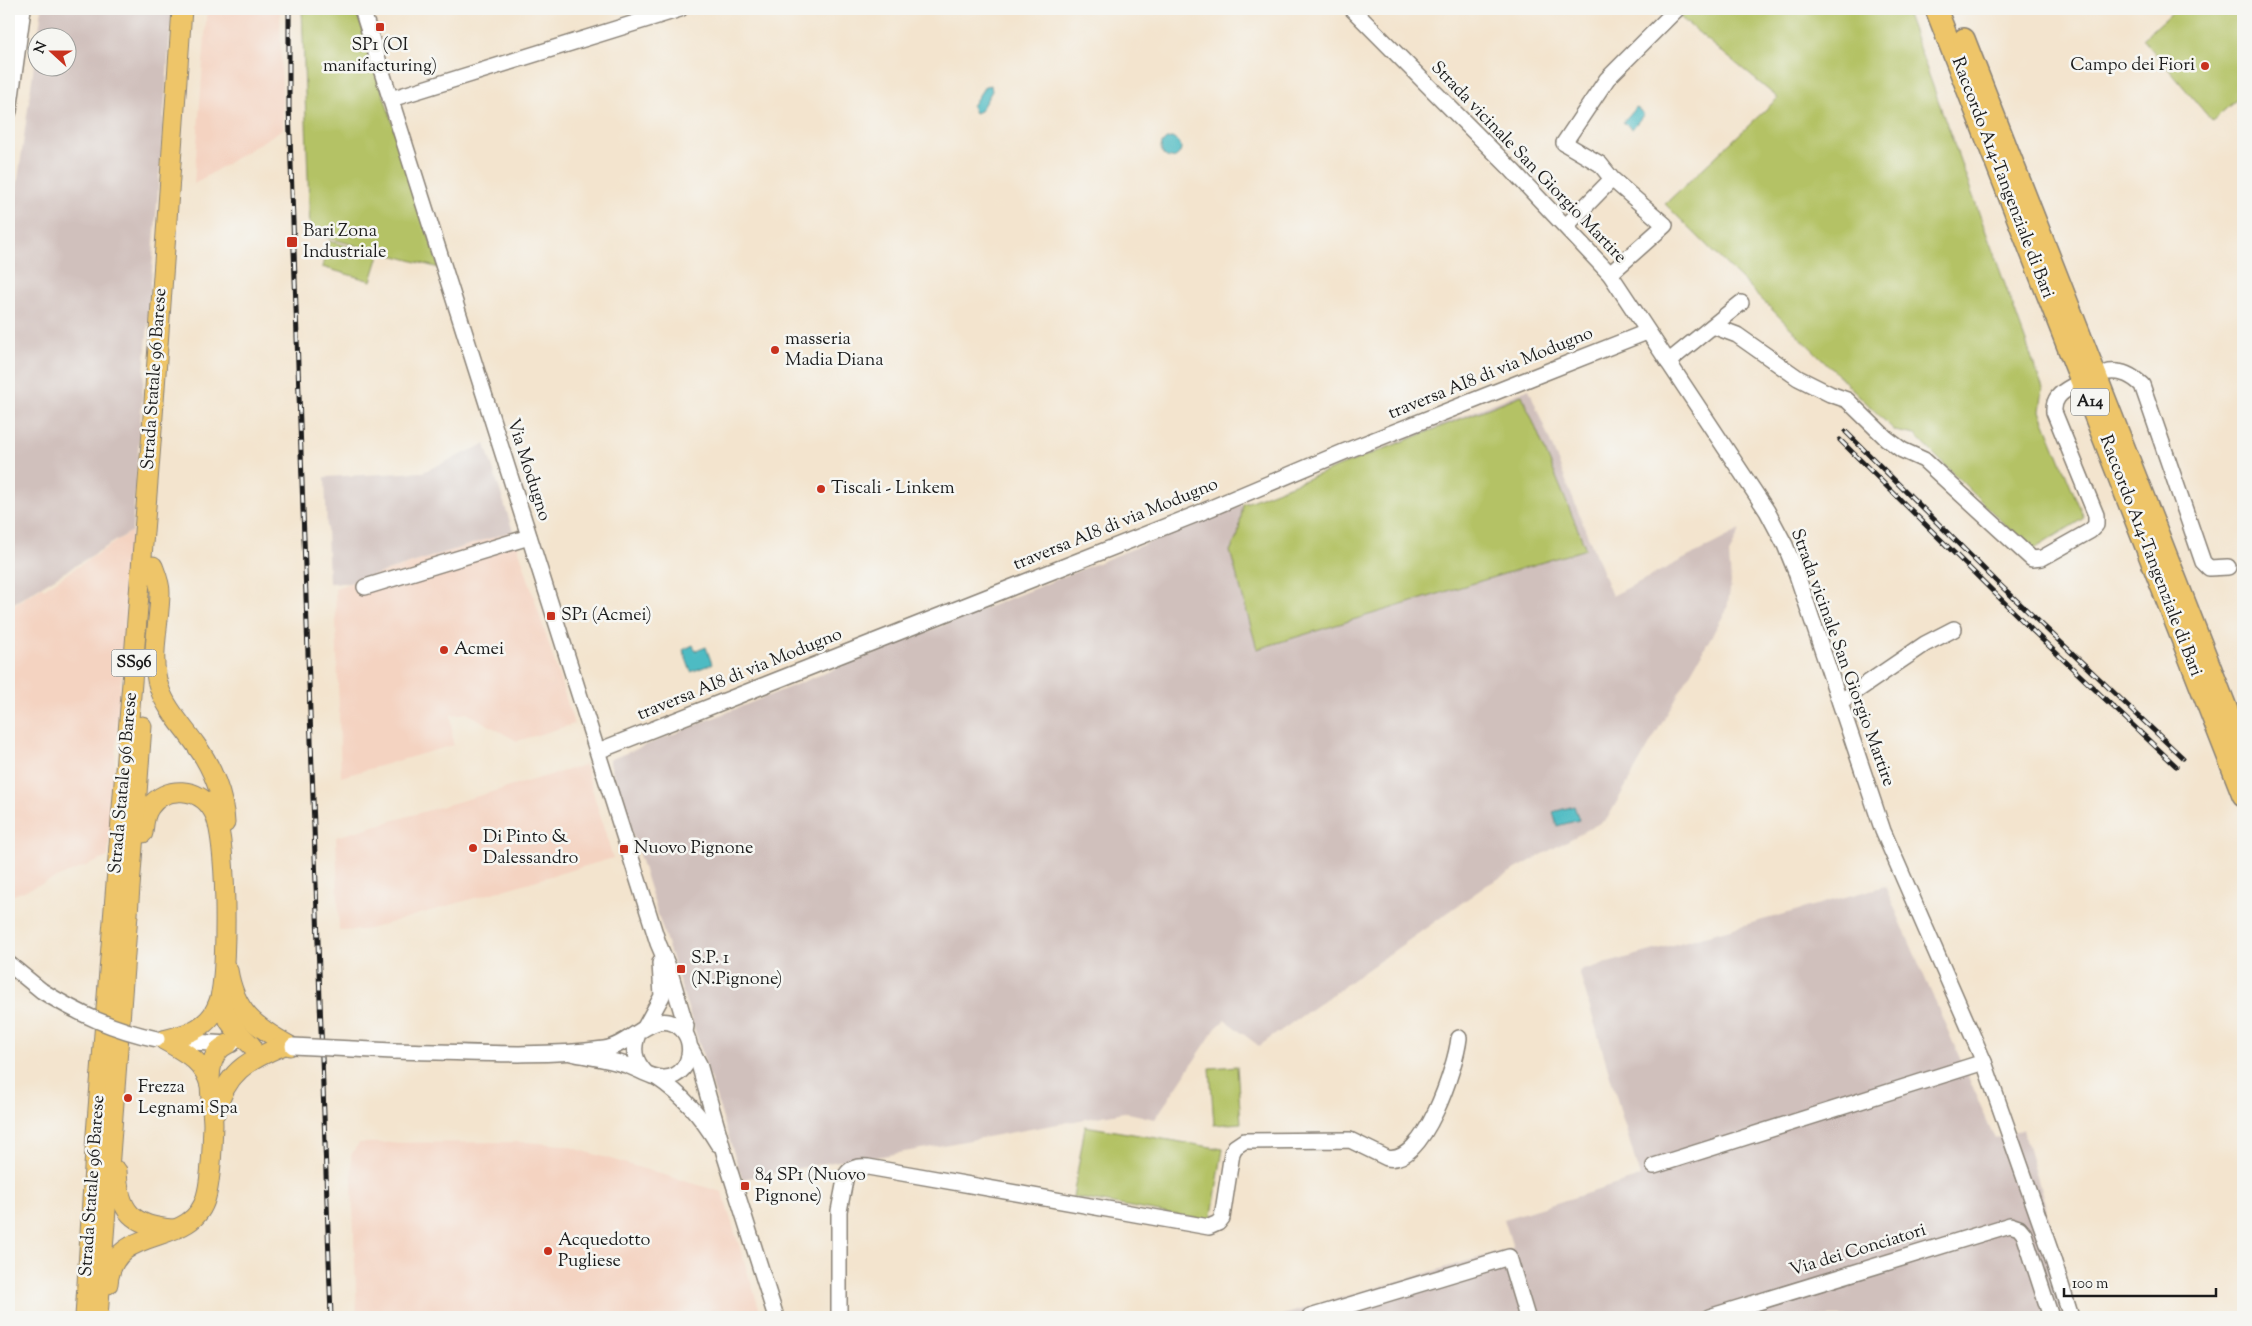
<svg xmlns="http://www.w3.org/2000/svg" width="2252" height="1326" viewBox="0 0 2252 1326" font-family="'Sorts Mill Goudy',serif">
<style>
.built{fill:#f4d3c1}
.industrial{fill:#d0c0bc}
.green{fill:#b4c265;stroke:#686f40}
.water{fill:#4dbbc3;stroke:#346c70}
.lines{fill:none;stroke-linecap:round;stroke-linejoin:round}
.minor-casing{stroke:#888075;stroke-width:18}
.major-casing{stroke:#888075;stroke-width:21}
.highway-casing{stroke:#888075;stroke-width:24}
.minor{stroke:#fff;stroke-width:15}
.major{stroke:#eec569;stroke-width:19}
.highway{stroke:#eec569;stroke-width:21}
.rail-casing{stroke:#1c1c1c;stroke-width:5}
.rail{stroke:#f6f6f2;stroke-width:3;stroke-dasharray:9;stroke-linecap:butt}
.minor-bridge-casing{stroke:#888075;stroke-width:18;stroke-linecap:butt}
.minor-bridge{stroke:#fff;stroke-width:15}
.poi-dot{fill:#c8321e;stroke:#f6f6f2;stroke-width:2}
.labels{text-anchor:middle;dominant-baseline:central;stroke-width:5;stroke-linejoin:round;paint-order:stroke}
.shield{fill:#f6f6f2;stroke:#5d5d5c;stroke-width:1}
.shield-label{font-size:16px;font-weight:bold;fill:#1c1c1c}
.poi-label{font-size:18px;fill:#1c1c1c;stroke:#f6f6f2;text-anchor:start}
.street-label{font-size:18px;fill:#1c1c1c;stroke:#f6f6f2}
</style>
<rect width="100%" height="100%" fill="#f6f6f2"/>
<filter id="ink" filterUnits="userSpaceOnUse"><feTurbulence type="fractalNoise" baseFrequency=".02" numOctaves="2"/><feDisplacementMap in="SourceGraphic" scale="10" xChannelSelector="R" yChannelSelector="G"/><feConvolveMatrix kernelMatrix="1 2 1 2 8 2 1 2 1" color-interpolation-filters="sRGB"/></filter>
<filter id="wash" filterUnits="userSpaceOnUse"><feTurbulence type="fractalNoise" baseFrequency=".0096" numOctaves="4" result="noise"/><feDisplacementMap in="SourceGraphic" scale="20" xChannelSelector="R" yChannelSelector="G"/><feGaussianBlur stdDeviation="1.12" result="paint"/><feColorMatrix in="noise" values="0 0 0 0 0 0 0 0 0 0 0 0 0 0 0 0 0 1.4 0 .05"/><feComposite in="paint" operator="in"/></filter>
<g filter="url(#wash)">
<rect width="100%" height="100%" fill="#f3e4ce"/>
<g class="built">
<path d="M207 9H280L283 129 194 184Z"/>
<path d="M132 531 108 857 9 897V608L42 587 44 589Z"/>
<path d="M513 531 574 724 517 741 467 713 451 715 453 745 341 777 335 588Z"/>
<path d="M585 765 613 858 365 930 339 931 336 837Z"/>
<path d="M526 1142 563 1145 722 1192 762 1317H357L351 1155 359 1143Z"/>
</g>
<g class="industrial">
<path d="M42 9H172L132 531 9 606V244L37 44 38 68H68V38L38 37Z"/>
<path d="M1529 389 1612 596 1740 530 1729 554 1731 583 1727 609 1607 819 1487 885 1259 1046 1225 1020 1216 1028 1155 1119 1124 1112 866 1159 844 1160 742 1179 609 760Z"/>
<path d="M485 444 513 531 349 583H329L325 477 423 472Z"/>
<path d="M1885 886 1995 1139 2023 1129 2078 1317H1694L1693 1313 1680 1317H1276L1513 1248 1504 1219 1640 1177 1579 971Z"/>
</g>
<g class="green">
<path d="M302 9H356L439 268 310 233Z"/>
<path d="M1670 9H1905L2043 389 2040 411 2084 518 2031 551 1915 435 1895 431 1665 204 1778 98Z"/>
<path d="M2176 9H2243V94L2212 121 2143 39Z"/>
<path d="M329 241 379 255 371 281 322 267Z"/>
<path d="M1522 395 1586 549 1257 649 1230 551 1238 535 1243 504Z"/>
<path d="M1237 1066 1241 1123 1214 1125 1210 1068Z"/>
<path d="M1085 1126 1223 1149 1211 1221 1073 1197Z"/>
</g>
<g class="water">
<path d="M991 85 992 91 980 111 975 113 972 106 985 86Z"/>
<path d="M1636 107 1644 114 1632 129 1623 122Z"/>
<circle cx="1171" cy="148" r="10"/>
<path d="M693 645 696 651 706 647 712 664 691 672 683 650Z"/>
<path d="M1574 806 1579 820 1557 826 1553 812Z"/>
</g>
</g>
<g filter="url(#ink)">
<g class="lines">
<g class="minor-casing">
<g id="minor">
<path d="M362 9 658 943 669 969 686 1026 685 1032"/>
<path d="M1352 9 1513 171 1610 274 1767 511 1785 545 1796 572 1883 831 1984 1062 2050 1250 2071 1317"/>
<path d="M391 99 680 9"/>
<path d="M9 111 23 9"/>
<path d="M1566 226 1612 179"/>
<path d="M1610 274 1665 225 1612 179 1600 164 1564 143 1607 79 1677 9"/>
<path d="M1713 326 1737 335 1798 378 1830 394 1847 400 1886 438 1902 450 1924 460 2032 559 2042 558 2090 531 2096 525V515L2054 412C2053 399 2060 393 2071 387"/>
<path d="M1668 362 1741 303"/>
<path d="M2109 372C2123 371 2131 375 2142 385L2203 562 2209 568 2228 567"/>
<path d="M365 587 529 537"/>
<path d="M1840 702 1925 644 1954 629"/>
<path d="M598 751 1197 514 1346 451 1647 332"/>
<path d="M9 964 42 991"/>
<path d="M645 1027 662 996 660 963"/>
<path d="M638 1034C632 1049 634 1060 645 1072"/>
<path d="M170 1041 232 1044"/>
<path d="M691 1049 699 1064 725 1156 776 1317"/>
<path d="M393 1051C463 1052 535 1058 604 1049 628 1046 648 1017 669 1022 698 1029 696 1075 665 1078 652 1079 639 1069 626 1065 608 1059 589 1057 571 1053"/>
<path d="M656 1077C683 1095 701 1116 718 1144"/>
<path d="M1654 1166 1984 1062"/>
<path d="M839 1317V1211L846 1175C851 1167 859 1166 868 1167L1209 1227 1218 1223 1222 1218 1232 1153 1235 1147 1244 1141 1350 1140 1387 1158C1424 1166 1456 1066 1459 1038"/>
<path d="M1310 1317 1509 1257 1527 1317"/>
<path d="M1709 1317 2010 1225 2019 1228 2024 1234 2051 1317"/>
</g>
</g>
<g class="major-casing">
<g id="major">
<path d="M153 566C156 574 160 583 160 592 160 623 149 657 159 687 166 709 183 726 196 745 212 767 224 796 225 823"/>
<path d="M143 833C144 824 144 815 150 807 165 785 200 787 213 811 228 835 227 962 221 993 220 1000 217 1007 213 1014 201 1031 183 1035 164 1040"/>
<path d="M228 970C235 1012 254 1026 290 1046"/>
<path d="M221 993C223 1019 233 1028 251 1045"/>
<path d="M164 1040C184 1052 204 1061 210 1085"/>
<path d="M216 1112C226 1073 246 1061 282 1046"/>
<path d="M117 1171C119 1212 132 1226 173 1229"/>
<path d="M108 1284C113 1221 192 1250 206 1197 212 1176 212 1146 213 1125 213 1102 200 1055 228 1044"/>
<path d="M85 1317 96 1134 151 444 182 9"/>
<path d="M98 1317 142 726"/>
</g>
</g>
<g class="highway-casing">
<g id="highway">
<path d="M1936 9 2243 795"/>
<path d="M1964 39 2243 751"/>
</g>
</g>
<use href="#minor" class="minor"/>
<use href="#major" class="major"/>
<use href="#highway" class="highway"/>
<g class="rail-casing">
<g id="rail">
<path d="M289 9V106L331 1317"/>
<path d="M1846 432 1997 582 2183 758"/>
<path d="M1840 440 2033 631 2176 766"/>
</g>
</g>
<use href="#rail" class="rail"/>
<g class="minor-bridge-casing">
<g id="minor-bridge">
<path d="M42 991C79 1014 114 1030 157 1039"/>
<path d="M293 1046 393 1051"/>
</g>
</g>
<use href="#minor-bridge" class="minor-bridge"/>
</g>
</g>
<g class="poi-dot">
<rect x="375" y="22" width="10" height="10" rx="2.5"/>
<circle cx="2205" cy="66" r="5"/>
<rect x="286" y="236" width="12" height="12" rx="2.5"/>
<circle cx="775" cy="350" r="5"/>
<circle cx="821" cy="489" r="5"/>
<rect x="546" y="611" width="10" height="10" rx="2.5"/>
<circle cx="444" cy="650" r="5"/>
<circle cx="473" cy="848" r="5"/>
<rect x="619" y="844" width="10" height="10" rx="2.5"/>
<rect x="676" y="964" width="10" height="10" rx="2.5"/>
<circle cx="128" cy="1098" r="5"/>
<rect x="740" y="1181" width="10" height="10" rx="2.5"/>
<circle cx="548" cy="1251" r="5"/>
</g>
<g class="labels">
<g class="shield">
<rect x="2071" y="388.5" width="38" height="27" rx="4"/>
<rect x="111.5" y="649.5" width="45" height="27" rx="4"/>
</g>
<g class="shield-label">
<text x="2090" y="402">A14</text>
<text x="134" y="663">SS96</text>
</g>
<g class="poi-label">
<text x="380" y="46" text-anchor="middle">SP1 (OI<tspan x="380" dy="21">manifacturing)</tspan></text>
<text x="2195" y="66" text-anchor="end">Campo dei Fiori</text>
<text x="303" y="232">Bari Zona<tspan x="303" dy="21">Industriale</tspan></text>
<text x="785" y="340">masseria<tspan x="785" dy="21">Madia Diana</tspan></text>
<text x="831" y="489">Tiscali - Linkem</text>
<text x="561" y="616">SP1 (Acmei)</text>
<text x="454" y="650">Acmei</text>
<text x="483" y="838">Di Pinto &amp;<tspan x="483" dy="21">Dalessandro</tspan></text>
<text x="634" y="849">Nuovo Pignone</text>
<text x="691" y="959">S.P. 1<tspan x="691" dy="21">(N.Pignone)</tspan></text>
<text x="138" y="1088">Frezza<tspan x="138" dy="21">Legnami Spa</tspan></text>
<text x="755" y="1176">84 SP1 (Nuovo<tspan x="755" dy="21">Pignone)</tspan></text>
<text x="558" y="1241">Acquedotto<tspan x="558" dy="21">Pugliese</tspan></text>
</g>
<g class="street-label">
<text transform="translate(1528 163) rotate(46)">Strada vicinale San Giorgio Martire</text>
<text transform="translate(2002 178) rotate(69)">Raccordo A14-Tangenziale di Bari</text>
<text transform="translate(1491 374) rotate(-22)">traversa AI8 di via Modugno</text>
<text transform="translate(155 379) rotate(-86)">Strada Statale 96 Barese</text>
<text transform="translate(528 470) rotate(72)">Via Modugno</text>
<text transform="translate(1116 525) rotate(-22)">traversa AI8 di via Modugno</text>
<text transform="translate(2150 556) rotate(69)">Raccordo A14-Tangenziale di Bari</text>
<text transform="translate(1842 658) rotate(70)">Strada vicinale San Giorgio Martire</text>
<text transform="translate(740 675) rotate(-22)">traversa AI8 di via Modugno</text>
<text transform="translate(124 783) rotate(-85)">Strada Statale 96 Barese</text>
<text transform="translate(93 1186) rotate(-86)">Strada Statale 96 Barese</text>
<text transform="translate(1858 1251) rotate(-17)">Via dei Conciatori</text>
</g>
</g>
<rect width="2252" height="1326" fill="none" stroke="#f6f6f2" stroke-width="30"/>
<g transform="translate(52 52) rotate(291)"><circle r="24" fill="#f6f6f2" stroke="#9f9f9c"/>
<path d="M0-4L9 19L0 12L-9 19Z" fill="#c8321e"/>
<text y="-8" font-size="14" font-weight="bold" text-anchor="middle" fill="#1c1c1c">N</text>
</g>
<path d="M2064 1288v8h152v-8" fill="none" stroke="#1c1c1c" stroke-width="2.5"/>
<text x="2072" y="1288" font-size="15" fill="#1c1c1c" stroke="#f6f6f2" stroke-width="4" paint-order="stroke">100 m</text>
</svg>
